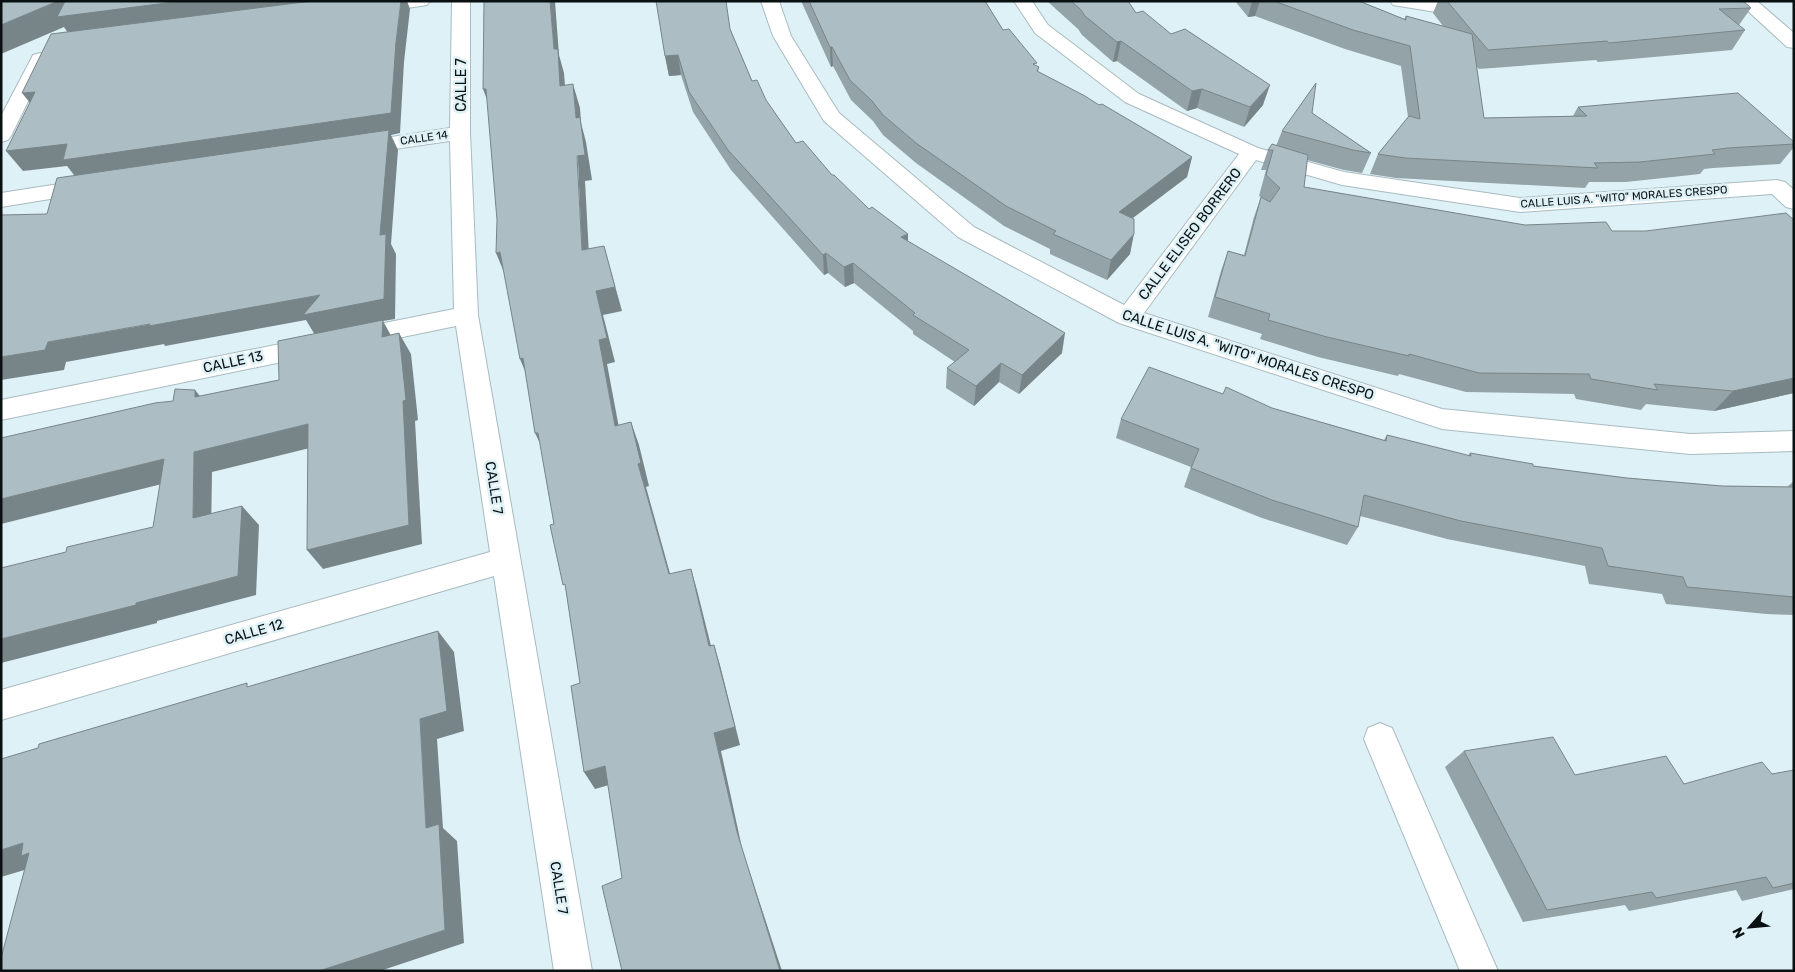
<svg xmlns="http://www.w3.org/2000/svg" width="1795" height="972" viewBox="0 0 1795 972" font-family="Rubik,sans-serif">
<style>
.lines{fill:none;stroke-linecap:round;stroke-linejoin:round}
.minor-casing{stroke:#a9bbc0;stroke-width:2}
.tertiary-casing{stroke:#a9bbc0;stroke-width:2}
.minor{fill:#fff;fill-rule:evenodd}
.tertiary{fill:#fff;fill-rule:evenodd}
.wall{fill:#94a3a8}
.shaded-wall{fill:#788588}
.building{fill:#acbec3;stroke:#788588}
.labels{text-anchor:middle;dominant-baseline:central;stroke-width:5;stroke-linejoin:round;paint-order:stroke}
.far-street-label{font-size:11px;fill:#091011;stroke:#def1f6}
.street-label{font-size:14px;fill:#091011;stroke:#def1f6}
</style>
<rect width="100%" height="100%" fill="#def1f6"/>
<g class="lines">
<g class="minor-casing">
<g id="minor">
<path d="M381 1H430L427 5 421 6 371 13 365 12 362 8 365 4Z"/>
<path d="M452 1H470V133L478 315 592 971H554L494 576 1 720V690L490 552 456 326 1 420V400L454 309 450 141 359 154 352 152 349 148 352 144 359 142 450 128Z"/>
<path d="M761 1H779L791 36 839 113 974 227 1124 305 1239 154 1125 102 1035 33 1014 1H1032L1048 25 1139 94 1258 148 1344 172 1520 198 1777 180 1785 182 1794 190V209L1786 207 1772 194 1520 212 1342 185 1256 160 1144 313 1442 409 1690 434 1794 431V451L1690 454 1442 429 1119 323 958 237 824 121 773 36Z"/>
<path d="M1390 1H1526L1523 5 1517 6 1436 12 1393 5Z"/>
<path d="M40 53 47 55 49 59 11 136 8 140 1 142V116L31 59 33 55Z"/>
<path d="M91 179 99 181 102 186 99 191 1 207V193Z"/>
<path d="M1380 723 1392 728 1498 971H1460L1364 739 1368 728Z"/>
</g>
</g>
<g class="tertiary-casing">
<path id="tertiary" d="M1737 1H1757L1794 33V48L1787 47Z"/>
</g>
<use href="#minor" class="minor"/>
<use href="#tertiary" class="tertiary"/>
</g>
<g class="wall">
<path d="M801 1H985L1003 30 1036 66 1039 67 1038 72 1192 157 1187 177 1133 218 1130 254 1107 280 1050 254V249L1004 226 916 163 883 135 873 121 851 100 833 66 831 67Z"/>
<path d="M1047 1H1128L1136 13 1171 34 1263 105 1244 127 1197 108 1187 111 1117 61 1113 62 1082 35 1078 29Z"/>
<path d="M1235 1H1359L1404 19 1406 16 1443 26 1433 13 1438 1H1743L1751 8 1739 25 1745 30 1732 50 1598 62 1596 60 1479 69 1476 66 1484 118 1573 116 1578 107 1794 142V147L1780 164 1713 168 1704 169 1700 174 1626 182H1589L1585 188 1396 178 1370 174 1378 154 1408 117 1401 66 1345 49 1255 16 1248 17Z"/>
<path d="M730 29 752 81 796 143 869 209 908 241 1062 353 1019 394 999 382 974 406 946 388 947 368 955 362 913 334V331L854 283 845 287 828 273 824 275 731 170 693 112 681 75 669 76 665 56Z"/>
<path d="M1312 113 1371 153 1362 173 1344 170 1307 160 1304 187 1525 225 1612 231 1794 393 1714 411 1646 404 1641 410 1576 399 1574 394 1466 392 1399 374 1398 376 1318 357 1260 339 1262 334 1208 317 1221 271 1228 251 1244 255 1254 217 1261 197 1259 196 1266 170H1261L1268 150 1276 146 1282 131Z"/>
<path d="M1223 394 1384 440 1387 435 1468 456 1470 453 1533 466 1627 478 1722 486 1787 487 1794 481V615L1766 614 1666 604 1662 594 1589 584 1585 566 1447 539 1360 516 1358 527 1347 545 1262 518 1184 487 1191 467 1116 438 1121 419Z"/>
<path d="M1464 751 1575 775 1684 784 1772 774 1794 770V889L1742 901 1736 890 1629 911 1625 905 1523 922 1445 767Z"/>
</g>
<g class="shaded-wall">
<path d="M58 1H360L72 39 64 27 1 54V25Z"/>
<path d="M401 1H407L410 9 404 62 400 133 391 135 398 150 391 244 396 254 395 319 383 321 394 341 315 335 306 320 165 346 164 344 66 362 64 370 1 380V357L48 342 320 295 384 299 78 180 67 166 23 171 6 151 396 42Z"/>
<path d="M550 1H555L559 55 564 73 567 110 560 86 554 49Z"/>
<path d="M1252 1H1260L1255 16 1248 17Z"/>
<path d="M1121 41 1117 61 1113 62 1117 42Z"/>
<path d="M830 47H832L833 66 831 67Z"/>
<path d="M678 55 681 75 669 76 665 56Z"/>
<path d="M573 84 580 108 581 123 586 142 592 180 585 181 590 274 582 250 576 118Z"/>
<path d="M1270 85 1263 105 1244 127 1250 107Z"/>
<path d="M483 89H486L492 113Z"/>
<path d="M1202 89 1197 108 1187 111 1192 91Z"/>
<path d="M35 92 38 113 22 93Z"/>
<path d="M1192 157 1187 177 1114 232 1119 212Z"/>
<path d="M908 234V254L901 237Z"/>
<path d="M1134 234 1130 254 1107 280 1111 260Z"/>
<path d="M604 246 622 311 603 315 615 362 607 364 623 449 615 426 599 340 596 291Z"/>
<path d="M500 252 506 277 496 253Z"/>
<path d="M826 253 828 273 824 275 823 255Z"/>
<path d="M853 263 854 283 845 287 844 267Z"/>
<path d="M399 333 411 354 418 420 415 421 422 544 323 569 307 550Z"/>
<path d="M1065 333 1062 353 1019 394 1022 375Z"/>
<path d="M523 358 530 383 520 359Z"/>
<path d="M1001 363 999 382 974 406 976 386Z"/>
<path d="M1794 378V393L1714 411 1733 391Z"/>
<path d="M195 390 212 411 195 397Z"/>
<path d="M631 422 639 445 649 486 646 487 676 595 669 574 638 464Z"/>
<path d="M308 424 322 445 212 472 211 537 193 518 194 452Z"/>
<path d="M535 433H538L546 456Z"/>
<path d="M164 459 182 479 1 524V499Z"/>
<path d="M242 506 259 525 256 595 157 621V623L1 663V639L136 603Z"/>
<path d="M691 569 697 590 716 666 709 646Z"/>
<path d="M438 631 454 652 464 731 437 739 443 828 457 841 464 943 380 971H319L426 828 420 719Z"/>
<path d="M714 645 720 665 740 745 721 751 742 848 782 971H780L737 832 714 733Z"/>
<path d="M605 766 616 783 595 789 584 772Z"/>
<path d="M23 843 41 865 1 877V850Z"/>
</g>
<g class="building">
<path d="M1 1H58L1 25Z"/>
<path d="M65 1H182L57 17Z"/>
<path d="M312 1H401L396 42 391 113 63 160 67 144 6 151 35 92 22 93 51 34Z"/>
<path d="M484 1H550L554 49H558L560 86 573 84 576 118 580 117 585 155 577 156 582 250 604 246 615 287 596 291 607 338 599 340 615 426 631 422 641 463 638 464 669 574 691 569 709 646 714 645 735 727 714 733 737 832 780 971H622L602 886 622 878 605 766 584 772 571 686 580 683 565 584 563 585 550 525 554 524 538 433H535L523 358 520 359 500 252 496 253 497 220 486 89H483Z"/>
<path d="M656 1H726L730 29 752 81 757 80 766 100 796 143 803 141 832 175H834L869 209 872 207 908 234 901 237 1065 333 1022 375 1001 363 976 386 947 368 969 350 913 315 915 313 853 263 844 267 826 253 823 255 728 150 689 92 678 55 665 56Z"/>
<path d="M809 1H985L1003 30 1009 29 1037 63 1033 64 1039 67 1037 71 1085 96 1099 105 1102 104 1192 157 1119 212 1134 219V234L1111 260 1053 234 1056 231 1006 206 916 143 883 115 872 101 850 80 832 47H830Z"/>
<path d="M1071 1H1128L1136 13 1143 11 1171 34 1185 29 1270 85 1250 107 1202 89 1192 91 1121 41 1117 42 1085 16 1081 10Z"/>
<path d="M1274 1H1359L1406 20V16L1472 34 1484 118 1587 116 1578 107 1738 93 1794 142V144L1728 148 1712 150 1715 154 1640 162 1594 163 1598 168 1405 158 1378 154 1409 116 1420 119 1410 46 1353 30Z"/>
<path d="M1447 1H1743L1751 8 1719 9 1745 30 1609 43 1607 41 1488 50Z"/>
<path d="M1316 83 1312 113 1371 153 1353 150 1282 131Z"/>
<path d="M389 130 380 235 386 234 384 299 303 315 320 295 149 326 150 324 48 342 45 350 1 357V215L47 214 57 178Z"/>
<path d="M1272 144 1308 155 1304 187 1525 225 1606 222 1612 231H1646L1786 213 1794 220V378L1733 391 1654 384 1658 390 1591 379 1589 374 1479 373 1409 354V356L1327 337 1268 320 1270 314 1215 297 1228 251 1245 256 1261 197 1270 202 1280 188 1266 175 1273 150H1268Z"/>
<path d="M383 320 382 337 399 333 406 400 403 401 409 525 307 550 308 424 194 452 193 518 242 506 238 576 136 603V605L1 639V568L66 552 67 547 153 527 164 459 1 499V438L155 403 173 401 175 389 195 390V397L279 380 278 341Z"/>
<path d="M1149 367 1223 394 1226 387 1272 408 1386 441 1387 435 1471 456 1470 453 1533 464V466L1627 478 1722 486 1794 487V597L1687 587 1683 577 1608 566 1602 548 1461 521 1364 495 1358 527 1272 500 1191 468 1199 449 1121 419Z"/>
<path d="M438 631 447 711 420 719 426 828 439 824 445 930 319 971H1V958L29 853 21 856 23 843 1 850V759L38 748 39 744 247 683V687Z"/>
<path d="M1553 737 1575 775 1666 756 1684 784 1762 762 1772 774 1794 770V883L1773 888 1766 877 1656 898 1652 892 1547 910 1464 751Z"/>
</g>
<g class="labels">
<g class="far-street-label">
<text transform="translate(424 138) rotate(-8)">CALLE 14</text>
<text transform="translate(1624 197) rotate(-4)">CALLE LUIS A. "WITO" MORALES CRESPO</text>
</g>
<g class="street-label">
<text transform="translate(461 85) rotate(-90)">CALLE 7</text>
<text transform="translate(1190 234) rotate(-53)">CALLE ELISEO BORRERO</text>
<text transform="translate(1248 355) rotate(18)">CALLE LUIS A. "WITO" MORALES CRESPO</text>
<text transform="translate(233 362) rotate(-12)">CALLE 13</text>
<text transform="translate(494 488) rotate(81)">CALLE 7</text>
<text transform="translate(254 632) rotate(-16)">CALLE 12</text>
<text transform="translate(559 888) rotate(81)">CALLE 7</text>
</g>
</g>
<rect width="1795" height="972" fill="none" stroke="#091011" stroke-width="5"/>
<g transform="translate(1750 927) rotate(243)" stroke="#def1f6" stroke-width="4" paint-order="stroke">
<path d="M0-4L9 19L0 12L-9 19Z" fill="#091011"/>
<text y="-8" font-size="14" font-weight="bold" text-anchor="middle" fill="#091011">N</text>
</g>
</svg>
